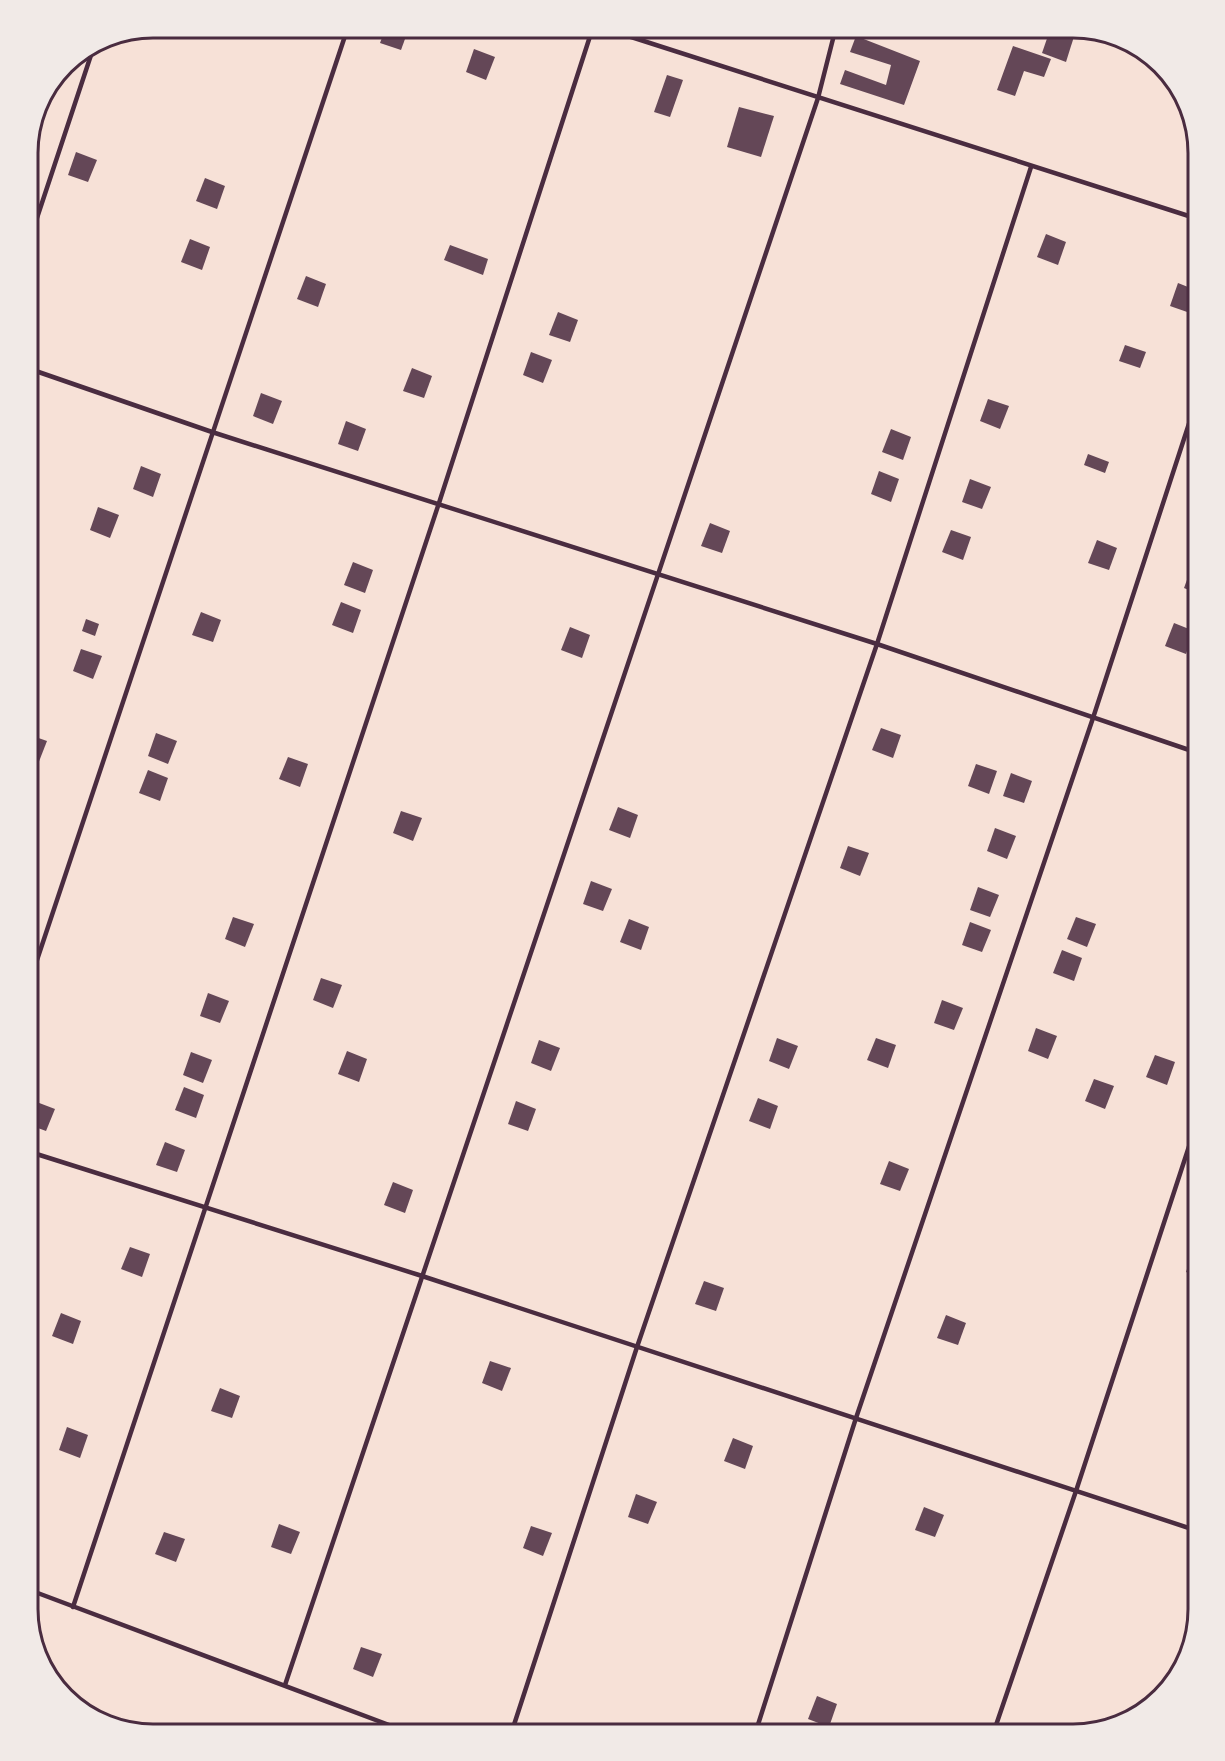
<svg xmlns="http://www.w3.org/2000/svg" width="1225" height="1761" viewBox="0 0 1225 1761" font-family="'Nunito Sans',sans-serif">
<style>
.building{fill:#644757}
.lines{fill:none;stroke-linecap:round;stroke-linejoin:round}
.service{stroke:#4a2c40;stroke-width:4.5}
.rim{fill:none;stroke:#4a2c40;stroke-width:3}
</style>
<rect width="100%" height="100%" fill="#f7e1d7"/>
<g class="building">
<path d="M386 27 409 28 401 50 380 43Z"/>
<path d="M1051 27H1077L1066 62 1042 53Z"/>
<path d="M856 36 920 61 904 105 840 84 845 70 886 85 891 65 850 52Z"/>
<path d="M1013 46 1051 59 1044 77 1024 71 1015 96 997 90Z"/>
<path d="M474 49 495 57 486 80 466 72Z"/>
<path d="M667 75 683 80 670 117 654 112Z"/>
<path d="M739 107 774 116 761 157 727 147Z"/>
<path d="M76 152 97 160 88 182 68 175Z"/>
<path d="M205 178 225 186 217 209 196 201Z"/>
<path d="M1046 234 1066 242 1058 265 1037 257Z"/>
<path d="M190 239 210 247 202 270 181 262Z"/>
<path d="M450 245 488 259 483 275 444 260Z"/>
<path d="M306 276 326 284 318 307 297 299Z"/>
<path d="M1178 283 1198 291 1190 313 1170 306Z"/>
<path d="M558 312 578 320 570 342 549 335Z"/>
<path d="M1125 345 1146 352 1140 368 1119 361Z"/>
<path d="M531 352 552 360 543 383 523 375Z"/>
<path d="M412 368 432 376 424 398 403 391Z"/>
<path d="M261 393 282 401 273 424 253 416Z"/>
<path d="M988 399 1009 406 1000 429 980 421Z"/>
<path d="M346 421 366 429 358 451 338 444Z"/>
<path d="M891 429 911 437 903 460 882 452Z"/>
<path d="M1088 454 1109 462 1105 473 1084 465Z"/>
<path d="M141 466 161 474 153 497 133 489Z"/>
<path d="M879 471 899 479 891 502 871 494Z"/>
<path d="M970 479 991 487 982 509 962 502Z"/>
<path d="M98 507 119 515 110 538 90 530Z"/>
<path d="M710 523 730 531 722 553 701 546Z"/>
<path d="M951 530 971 537 963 560 942 552Z"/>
<path d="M1097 540 1117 548 1109 570 1088 563Z"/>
<path d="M353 562 373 570 365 593 344 585Z"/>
<path d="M1192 566 1198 568V594L1184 588Z"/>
<path d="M341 602 361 610 353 633 332 625Z"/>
<path d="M201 612 221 620 213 642 192 635Z"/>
<path d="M86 619 99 624 95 636 82 631Z"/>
<path d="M1174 623 1194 631 1186 654 1165 646Z"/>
<path d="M570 627 590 635 582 658 561 650Z"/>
<path d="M81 649 102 656 93 679 73 671Z"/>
<path d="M881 728 901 735 893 758 872 750Z"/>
<path d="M156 733 177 741 168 764 148 756Z"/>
<path d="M27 734 47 741 38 764 27 760Z"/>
<path d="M288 757 308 764 300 787 279 779Z"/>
<path d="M976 764 997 771 989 794 968 786Z"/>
<path d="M148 770 168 778 160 801 139 793Z"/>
<path d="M1011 773 1032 781 1024 803 1003 796Z"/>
<path d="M618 807 638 815 630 838 609 830Z"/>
<path d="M401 811 422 818 413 841 393 833Z"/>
<path d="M995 828 1016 836 1007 859 987 851Z"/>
<path d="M848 846 869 853 860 876 840 868Z"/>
<path d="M591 881 612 889 603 911 583 904Z"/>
<path d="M978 887 999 895 990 917 970 910Z"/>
<path d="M233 917 254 924 245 947 225 939Z"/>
<path d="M1076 917 1096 924 1087 947 1067 939Z"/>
<path d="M629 919 649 927 641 950 620 942Z"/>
<path d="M970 922 991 930 982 952 962 945Z"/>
<path d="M1062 950 1082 958 1074 981 1053 973Z"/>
<path d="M321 978 342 985 333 1008 313 1000Z"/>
<path d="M208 993 229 1001 220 1023 200 1016Z"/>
<path d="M942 1000 963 1008 954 1030 934 1023Z"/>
<path d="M1036 1028 1057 1036 1048 1059 1028 1051Z"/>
<path d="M777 1038 798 1046 789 1069 769 1061Z"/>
<path d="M876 1038 896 1045 888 1068 867 1060Z"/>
<path d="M539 1040 560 1048 551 1071 531 1063Z"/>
<path d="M347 1051 367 1059 359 1082 338 1074Z"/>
<path d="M191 1052 212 1060 203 1083 183 1075Z"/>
<path d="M1155 1055 1175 1062 1167 1085 1146 1077Z"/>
<path d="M1094 1079 1114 1086 1105 1109 1085 1101Z"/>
<path d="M184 1087 204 1095 196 1118 175 1110Z"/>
<path d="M758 1098 778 1106 770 1129 749 1121Z"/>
<path d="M34 1101 55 1109 46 1131 27 1124Z"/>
<path d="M516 1101 536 1109 528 1131 508 1124Z"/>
<path d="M165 1142 185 1150 177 1172 156 1165Z"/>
<path d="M889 1161 909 1169 900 1191 880 1184Z"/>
<path d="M393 1182 413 1190 405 1213 384 1205Z"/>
<path d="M130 1247 150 1254 142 1277 121 1269Z"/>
<path d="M1194 1249 1198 1250V1277L1186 1272Z"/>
<path d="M704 1281 724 1288 716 1311 695 1304Z"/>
<path d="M61 1313 81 1321 73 1344 52 1336Z"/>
<path d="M946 1315 966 1323 958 1345 937 1338Z"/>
<path d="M490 1361 511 1368 502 1391 482 1383Z"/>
<path d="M220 1388 240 1396 232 1418 211 1411Z"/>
<path d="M67 1427 88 1435 80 1458 59 1450Z"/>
<path d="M733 1438 753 1446 745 1469 724 1461Z"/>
<path d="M1196 1482 1198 1483V1509L1188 1505Z"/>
<path d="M636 1494 657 1502 648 1524 628 1517Z"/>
<path d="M924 1507 944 1515 935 1537 915 1530Z"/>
<path d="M279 1524 300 1532 291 1554 271 1547Z"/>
<path d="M531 1526 552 1533 543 1556 523 1548Z"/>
<path d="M164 1532 185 1539 176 1562 155 1554Z"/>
<path d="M361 1647 382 1654 373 1677 353 1669Z"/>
<path d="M817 1696 837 1704 829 1727 808 1719Z"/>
</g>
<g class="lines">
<g class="service">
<path d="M600 27 1198 219"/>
<path d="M27 248 95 43"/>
<path d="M27 368 212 432 877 644 1198 753"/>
<path d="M27 990 348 27"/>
<path d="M27 1151 419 1275 1198 1531"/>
<path d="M27 1589 413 1734"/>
<path d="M73 1607 439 503 593 27"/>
<path d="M285 1685C459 1155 637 626 818 98L836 27"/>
<path d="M511 1734 637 1347 877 644 1031 167"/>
<path d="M755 1734 856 1418 1093 718 1198 396"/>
<path d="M993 1734 1076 1491 1198 1119"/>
</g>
</g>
<path d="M0 0H1225V1761H0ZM153 38H1073A115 115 0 0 1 1188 153V1609A115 115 0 0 1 1073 1724H153A115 115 0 0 1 38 1609V153A115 115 0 0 1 153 38Z" fill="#f1eae7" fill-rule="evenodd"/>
<path class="rim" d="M153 38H1073A115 115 0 0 1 1188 153V1609A115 115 0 0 1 1073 1724H153A115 115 0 0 1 38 1609V153A115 115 0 0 1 153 38Z"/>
</svg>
